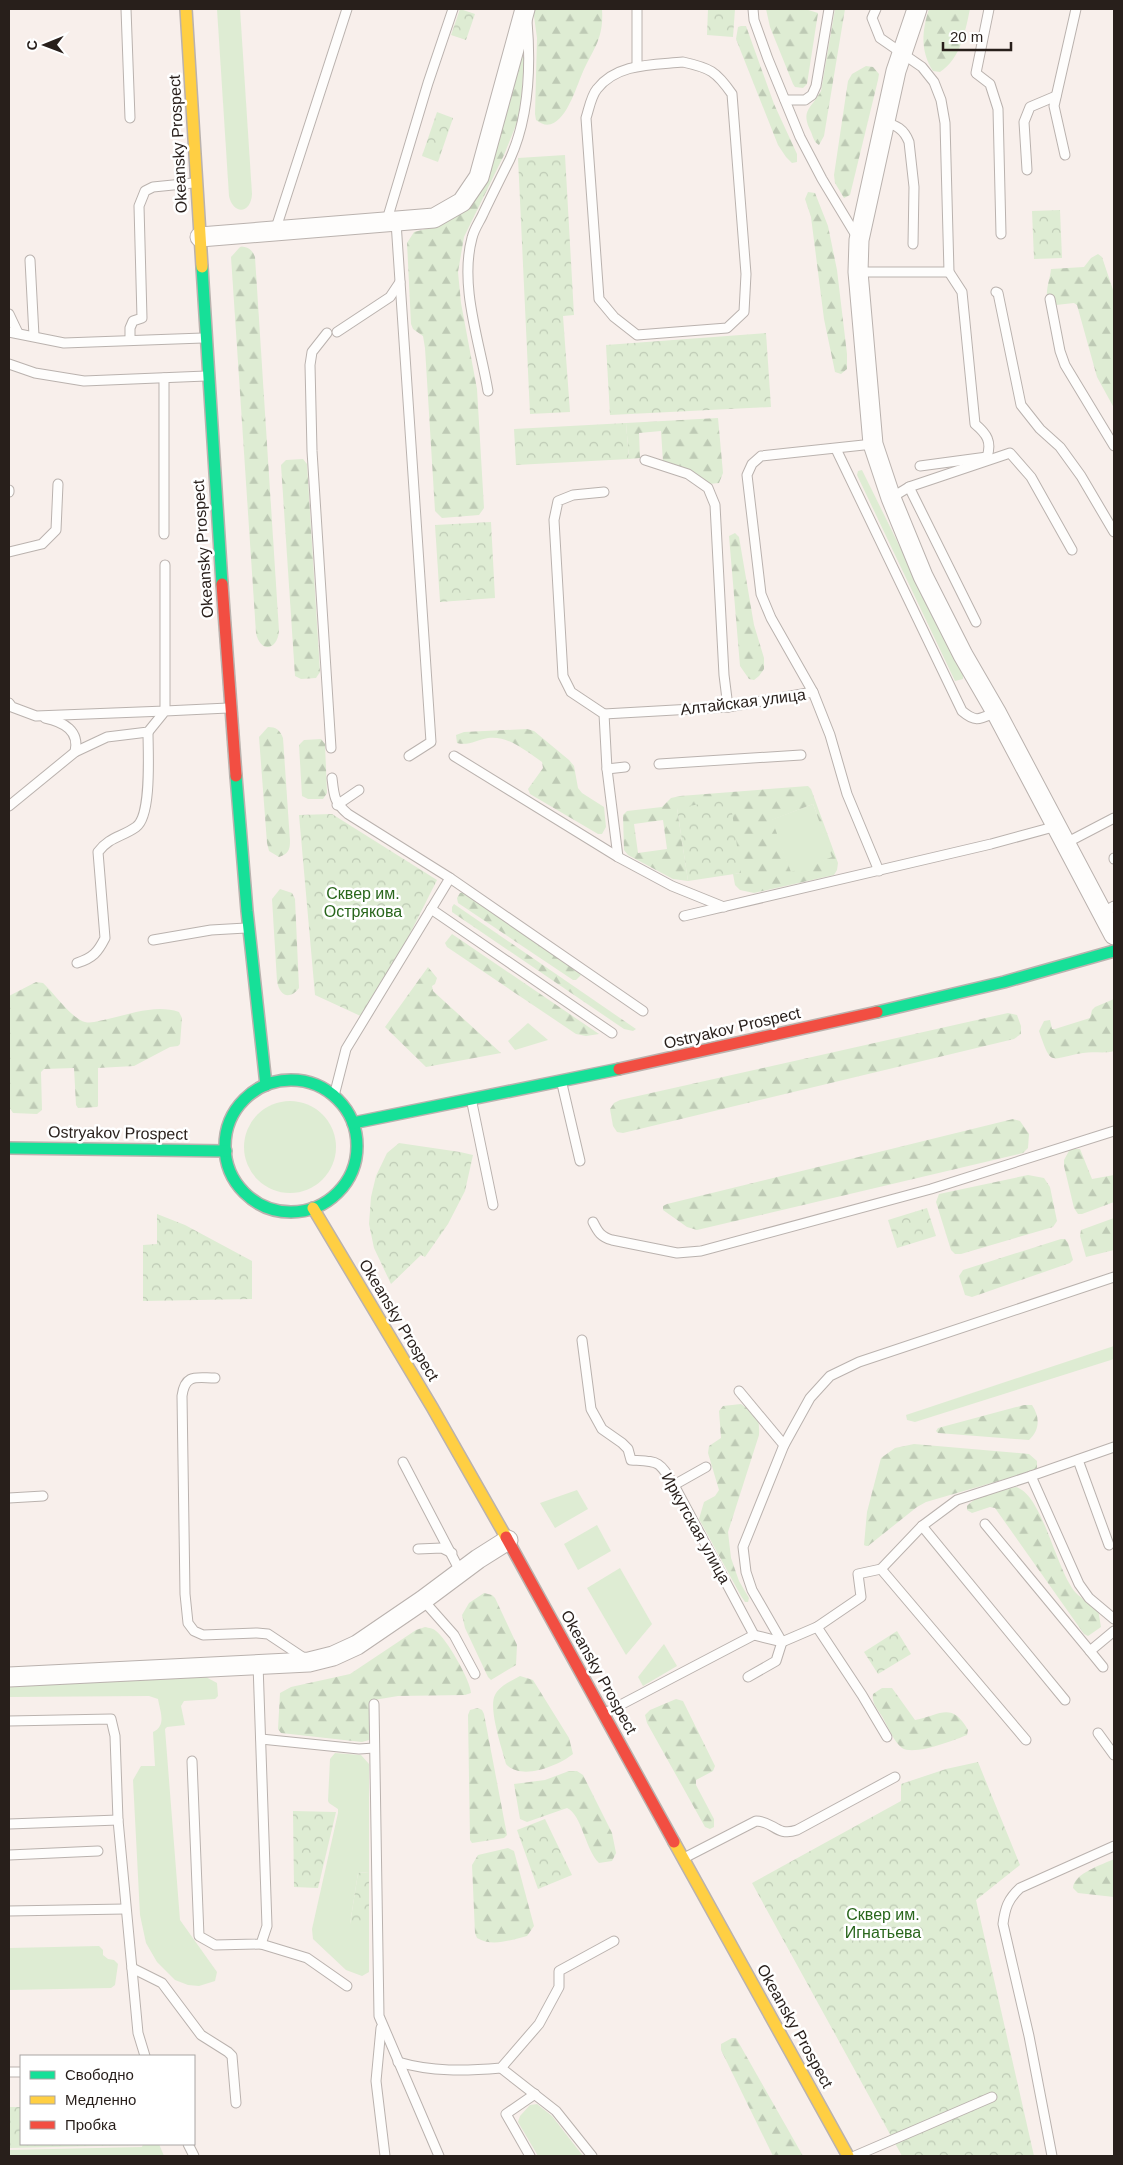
<svg xmlns="http://www.w3.org/2000/svg" width="1123" height="2165" viewBox="0 0 1123 2165" font-family="Helvetica,sans-serif">
<style>
.grass{fill:#deecd3}
.forest{fill:url(#forest-firs);fill-rule:evenodd}
.park{fill:url(#park-crowns)}
.lines{fill:none;stroke-linecap:round;stroke-linejoin:round}
.lane-casing{stroke:#bab2ae;stroke-width:11}
.street-casing{stroke:#bab2ae;stroke-width:21}
.fast-casing{stroke:#bab2ae;stroke-width:14}
.slow-casing{stroke:#bab2ae;stroke-width:14}
.jam-casing{stroke:#bab2ae;stroke-width:14}
.lane{stroke:#fefdfc;stroke-width:9}
.street{stroke:#fefdfc;stroke-width:19}
.fast{stroke:#16e098;stroke-width:11}
.slow{stroke:#ffcf43;stroke-width:11}
.jam{stroke:#f24e42;stroke-width:11}
.labels{text-anchor:middle;dominant-baseline:central;stroke-width:5;stroke-linejoin:round;paint-order:stroke}
.street-label{font-size:16px;fill:#281f1b;stroke:#fff}
.park-label{font-size:16px;fill:#29661c;stroke:#fff}
</style>
<defs>
<pattern id="forest-firs" width="22" height="20" patternUnits="userSpaceOnUse" patternTransform="scale(1.25)"><rect width="22" height="20" fill="#deecd3"/><path d="M5 1l3.5 6h-7zM16 11l3.5 6h-7z" fill="#becab5"/></pattern>
<pattern id="park-crowns" width="20" height="18" patternUnits="userSpaceOnUse" patternTransform="scale(1.25)"><rect width="20" height="18" fill="#deecd3"/><path d="M2 6a3 3 0 1 1 6 0M12 15a3 3 0 1 1 6 0" fill="none" stroke="#becab5"/></pattern>
</defs>
<rect width="100%" height="100%" fill="#f8efeb"/>
<g class="grass">
<path d="M217 9H240L252 194C251 214 233 215 229 196Z"/>
<path d="M862 470 963 675V679L955 681 857 475 858 471Z"/>
<path d="M813 804 833 857 791 873 771 820Z"/>
<path d="M528 1023 548 1040 515 1050 508 1041Z"/>
<circle cx="290" cy="1147" r="46"/>
<path d="M1114 1346V1359L915 1422 907 1420 906 1415Z"/>
<path d="M577 1490 588 1509 555 1528 540 1503Z"/>
<path d="M597 1525 611 1551 578 1570 564 1544Z"/>
<path d="M620 1568 652 1624 626 1655 587 1588Z"/>
<path d="M664 1644 677 1666 643 1686 638 1677Z"/>
<path d="M206 1677 217 1683 218 1696 215 1699 184 1701 181 1706 185 1725 167 1727 165 1729 180 1920 217 1972 215 1981 199 1986 188 1985 175 1980 157 1962 146 1943 140 1915 133 1780 141 1766H155L153 1732C167 1726 160 1711 158 1699L149 1696 9 1697V1684Z"/>
<path d="M335 1753 361 1755 369 1764V1872L358 1873 350 1924H369V1972L362 1976 346 1970 313 1939 312 1929 338 1813V1809L329 1803 328 1801 330 1759Z"/>
<path d="M99 1946 103 1950V1955L108 1959 114 1960 118 1964 115 1985 111 1988 9 1990V1948Z"/>
<path d="M537 2104 552 2116 583 2156H538L518 2122 520 2116 530 2105Z"/>
<path d="M143 2144H159L164 2156H9V2150L142 2147Z"/>
</g>
<g class="forest">
<path d="M533 9H602C604 40 593 48 582 74 575 90 561 140 536 120L535 114 537 38Z"/>
<path d="M766 9H805L818 13 807 84 803 88 795 87 793 84 770 27Z"/>
<path d="M835 9H845L824 136 819 145C814 142 813 137 811 132 800 110 811 109 821 91Z"/>
<path d="M929 9H970C965 32 961 58 940 72L933 71C920 51 922 30 929 9Z"/>
<path d="M741 26H746L774 104 797 154V162L792 163 786 157 778 145 736 39 738 27Z"/>
<path d="M520 57H524V64L520 115 504 155 464 237 458 272 461 303 477 389 484 508 479 515 442 518 435 511 425 348 423 336 413 329 411 324 407 243 414 232 434 227 466 207Z"/>
<path d="M866 66 873 67 879 74 878 80 850 195 844 198 835 183 834 175 848 81 852 74Z"/>
<path d="M808 192 815 193 828 226 837 270 847 354V369L841 374 835 372 824 319 811 217 805 199Z"/>
<path d="M240 247C248 246 252 250 255 257L279 631C277 651 260 653 256 633L231 257Z"/>
<path d="M1098 254 1102 257 1114 293V408L1097 377 1077 305 1074 303 1056 305 1047 298C1046 287 1050 279 1051 269L1084 267 1091 258Z"/>
<path d="M718 418 723 473 719 483 709 484 663 462 661 431 639 433 640 458 629 459 626 423Z"/>
<path d="M303 459 307 464 320 672 316 678 301 679 295 676 281 465 286 460Z"/>
<path d="M735 533 739 537 754 625 764 658V669L759 676 754 680 749 679 740 666 729 536Z"/>
<path d="M268 727C276 727 280 730 283 738L290 841C290 850 288 854 279 857L269 851 267 843 259 737Z"/>
<path d="M527 729 534 731 569 760 574 766 578 788 582 793 604 807 606 827 602 834H598L530 794 528 789 543 768 542 762C527 752 508 735 488 738 477 740 468 746 457 743L456 735 464 732Z"/>
<path d="M321 739 325 744 327 793 323 799H308L302 796 299 745 304 740Z"/>
<path d="M808 786 811 789 838 863 837 870 834 875 754 893 740 890 735 885 733 874 741 873 677 808 688 881 673 879 628 855 624 850 623 815 627 811 662 807 671 798 680 796ZM813 804 832 857 791 872 772 820ZM663 820 667 849 638 853 634 824Z"/>
<path d="M280 889 292 893 295 899 299 988C289 1001 279 995 277 981L272 899Z"/>
<path d="M465 892 579 972 581 975 576 980H573L458 903 457 898 460 893Z"/>
<path d="M454 904 636 1029 633 1031 624 1029 452 912V907Z"/>
<path d="M452 934 599 1034 586 1036 576 1034 447 947 445 943Z"/>
<path d="M428 967 437 978 435 984 432 986 433 991 501 1053 426 1067 385 1027Z"/>
<path d="M36 982 43 983C53 992 72 1019 85 1022 92 1024 101 1020 108 1019 131 1014 156 1004 179 1012L182 1018 180 1044 178 1046 170 1047 134 1066 98 1068V1106L97 1107 78 1108 76 1105 74 1068 44 1069 41 1072 42 1110 37 1114 13 1113 9 1107V996Z"/>
<path d="M1114 999V1051C1104 1054 1094 1051 1083 1053 1050 1058 1052 1069 1039 1031L1044 1021 1050 1020 1052 1029H1055L1090 1018 1092 1010 1095 1007Z"/>
<path d="M1008 1013 1017 1015 1021 1026V1034L1014 1039 623 1133 617 1132 613 1126 610 1109 614 1103 620 1100Z"/>
<path d="M1013 1119 1020 1121 1029 1134 1028 1148 1023 1153 697 1230 687 1227 663 1210V1206L667 1204Z"/>
<path d="M1070 1149H1080L1092 1179 1114 1175V1202L1082 1214H1078L1074 1208 1064 1166V1160Z"/>
<path d="M1028 1175 1044 1178 1050 1187 1057 1221 1053 1227 961 1254H955L951 1250 936 1202 939 1194Z"/>
<path d="M1114 1218V1250L1086 1257 1080 1236 1081 1230Z"/>
<path d="M1061 1239H1065L1068 1243 1073 1260 1070 1263 972 1297 965 1295 959 1276 963 1270Z"/>
<path d="M741 1404C756 1415 760 1415 759 1435L728 1532 731 1558 739 1581 749 1598 748 1602H745L741 1596 699 1519 704 1502 715 1496 719 1490 708 1453 709 1446 721 1438 719 1411 723 1406Z"/>
<path d="M1024 1405H1032C1040 1417 1040 1430 1029 1440L938 1433 936 1431 938 1428Z"/>
<path d="M914 1444 1029 1454 1037 1461V1468L1033 1471 926 1502 917 1507 868 1546H866L864 1545 867 1512 881 1458 895 1448Z"/>
<path d="M1016 1487C1043 1495 1056 1571 1076 1593 1082 1599 1091 1604 1098 1609L1101 1627 1088 1636 1084 1634 995 1508 990 1507 972 1513 967 1510V1506C977 1495 1001 1489 1016 1487Z"/>
<path d="M484 1593 492 1595 495 1598 517 1645 516 1665 491 1680 488 1677 465 1628 462 1615 469 1603Z"/>
<path d="M425 1627C429 1628 433 1628 436 1631 446 1638 471 1681 471 1693L465 1695 398 1696 374 1700 370 1707V1737L369 1740 362 1742 281 1733 278 1729 280 1693 291 1687 350 1674 416 1630Z"/>
<path d="M520 1676 533 1680 569 1738 573 1754C558 1766 521 1781 506 1764 502 1749 488 1708 495 1695 499 1686 511 1681 520 1676Z"/>
<path d="M882 1688H892L915 1720C940 1715 952 1701 968 1730L967 1735C955 1740 914 1756 902 1748 894 1742 888 1727 883 1718 879 1711 871 1703 873 1694Z"/>
<path d="M676 1699 683 1701 715 1766 713 1771 696 1780V1785L714 1819V1827L710 1829 705 1827 647 1723 645 1715 650 1710Z"/>
<path d="M478 1708 482 1710 484 1714 507 1835 504 1838 472 1843 470 1840 468 1715 470 1710Z"/>
<path d="M569 1771H577L583 1775 612 1833 616 1853 612 1861 599 1863C585 1849 582 1815 567 1808L527 1822 520 1819 514 1784 545 1780Z"/>
<path d="M508 1848 514 1851 534 1926 527 1936C511 1940 492 1947 477 1938L475 1933 472 1865 478 1855Z"/>
<path d="M1114 1859V1897L1078 1893 1073 1888C1074 1873 1102 1865 1114 1859Z"/>
<path d="M732 2038H736L803 2156H773L721 2050V2044Z"/>
</g>
<g class="park">
<path d="M460 9 475 14 466 40 451 35Z"/>
<path d="M708 9H735L733 37 707 35Z"/>
<path d="M437 112 453 118 438 162 422 156Z"/>
<path d="M565 155 574 315 563 316 570 412 530 414 518 158Z"/>
<path d="M1060 210 1062 258 1034 259 1032 211Z"/>
<path d="M766 333 771 407 610 415 606 345Z"/>
<path d="M626 423 629 459 516 465 514 429Z"/>
<path d="M491 522 495 598 440 602 435 525Z"/>
<path d="M730 799 741 873 688 881 677 808Z"/>
<path d="M332 814 437 880 367 1019 315 995 299 815Z"/>
<path d="M399 1143 460 1152 473 1155 465 1191 448 1224 425 1257 421 1255 391 1284 374 1248 369 1224 371 1197 376 1176 387 1153Z"/>
<path d="M927 1208 936 1236 897 1248 888 1220Z"/>
<path d="M157 1214 185 1225 252 1261V1299L143 1301V1245L157 1244Z"/>
<path d="M897 1631 911 1654 878 1674 864 1652Z"/>
<path d="M978 1762 1020 1865 976 1900 1034 2156H902L752 1883 901 1801V1784L946 1769Z"/>
<path d="M293 1811 336 1812 318 1888 294 1887Z"/>
<path d="M545 1819 572 1875 538 1889 517 1830Z"/>
<path d="M369 1872V1924H350L358 1873Z"/>
<path d="M9 2107H21V2144H142V2145L9 2148Z"/>
</g>
<g class="lines">
<g class="lane-casing">
<g id="lane">
<path d="M126 9 130 118"/>
<path d="M753 9 754 20 768 59 800 137 822 179 857 237"/>
<path d="M876 9 872 18 880 38 922 67 934 82 941 100 945 123 949 272 962 292 975 424C987 434 992 442 987 457L920 466"/>
<path d="M683 62C710 68 716 71 732 94L746 274 744 312 727 328 637 335 614 317 599 299 586 118C589 109 591 96 597 89 617 63 653 65 683 62Z"/>
<path d="M637 66V9"/>
<path d="M976 73 989 9"/>
<path d="M977 74 990 84 998 109 1001 234"/>
<path d="M785 100H805L812 95 816 86 829 9"/>
<path d="M884 122C896 125 904 129 909 142L914 187 913 244"/>
<path d="M1065 155 1054 106 1076 9"/>
<path d="M1027 170 1024 122 1030 107 1056 96"/>
<path d="M396 222 431 742 409 756"/>
<path d="M386 223 428 83 453 9"/>
<path d="M275 231 347 9"/>
<path d="M30 260 34 336"/>
<path d="M858 272H949"/>
<path d="M996 292 998 293 1021 405 1040 429 1060 447 1081 476 1114 532"/>
<path d="M1050 299 1060 351 1065 365 1114 446"/>
<path d="M9 314 18 333"/>
<path d="M9 332 64 343 203 338"/>
<path d="M337 332 390 297 400 282"/>
<path d="M327 333 312 352 310 365 312 451 331 748"/>
<path d="M130 340V328L133 321 142 318 139 206 145 191 153 187 193 183"/>
<path d="M9 364 35 373 84 381 206 376"/>
<path d="M164 378V534"/>
<path d="M488 391C480 343 459 286 472 238 474 229 480 221 483 214 492 195 501 177 510 159 529 117 531 67 527 21"/>
<path d="M873 444 761 456 752 464 747 475 761 594 771 618 813 692 830 735 847 794 879 871"/>
<path d="M836 449 962 711C976 723 980 719 996 712"/>
<path d="M645 460 688 474 708 488 715 505 724 675 728 707"/>
<path d="M909 487 976 622"/>
<path d="M9 492V490"/>
<path d="M604 492 573 495 558 501 554 520 563 676 571 692 604 714 607 769 618 857"/>
<path d="M891 498 909 487 1010 453 1031 477 1072 550"/>
<path d="M9 552 42 544 56 530 58 484"/>
<path d="M9 703 12 707 36 716 165 711V565"/>
<path d="M604 714 728 707 813 692"/>
<path d="M45 718C64 722 80 731 75 752"/>
<path d="M454 756 618 857 672 886 724 907"/>
<path d="M659 764 801 755"/>
<path d="M607 769 625 767"/>
<path d="M332 778C334 796 334 802 348 814L450 878 643 1011"/>
<path d="M337 805 359 790"/>
<path d="M9 806 75 752 107 737 148 732 165 711 228 708"/>
<path d="M1066 843 1114 818"/>
<path d="M1114 858V859"/>
<path d="M431 909 612 1033"/>
<path d="M1103 912 1114 906"/>
<path d="M684 916 991 844 1057 826"/>
<path d="M153 940 211 930 246 928"/>
<path d="M77 963C93 958 98 952 105 938L98 852C109 837 122 837 136 827 152 816 148 752 148 732"/>
<path d="M562 1084 580 1161"/>
<path d="M334 1096 346 1049 450 878"/>
<path d="M472 1103 493 1205"/>
<path d="M593 1222C598 1232 601 1237 612 1240L677 1253 701 1251 931 1189 1114 1131"/>
<path d="M582 1340 591 1409 602 1429 622 1443 628 1449 631 1460C660 1462 658 1460 674 1485L754 1635"/>
<path d="M215 1378C197 1378 185 1373 182 1396L185 1594 188 1623 194 1631 203 1635 257 1633 268 1634 307 1660"/>
<path d="M739 1391 784 1445"/>
<path d="M1078 1460 1109 1545"/>
<path d="M403 1462 460 1571"/>
<path d="M1031 1476 1114 1447"/>
<path d="M674 1485 706 1467"/>
<path d="M9 1498 43 1496"/>
<path d="M985 1524 1090 1651 1114 1631"/>
<path d="M922 1526 1065 1700"/>
<path d="M418 1549 442 1548 452 1553"/>
<path d="M881 1569 1026 1740"/>
<path d="M423 1600 454 1635 475 1674"/>
<path d="M817 1627 862 1695 887 1737"/>
<path d="M1090 1651 1103 1667"/>
<path d="M748 1677 776 1661 782 1642 752 1590 746 1572 743 1547 784 1445 810 1398 830 1376 859 1362 1114 1277"/>
<path d="M374 1704 379 2016 439 2156"/>
<path d="M607 1712 754 1635 782 1642 817 1627 861 1597 858 1574 881 1569 922 1526 957 1500 1031 1476 1079 1584 1089 1598 1114 1619"/>
<path d="M9 1721 111 1719 115 1736 118 1820 138 2033 145 2056"/>
<path d="M1098 1733 1114 1755"/>
<path d="M261 1739 359 1749 374 1748"/>
<path d="M192 1761 199 1936 215 1945 261 1944 267 1926 258 1664"/>
<path d="M9 1824 118 1820"/>
<path d="M9 1855 98 1851"/>
<path d="M686 1857 756 1821C774 1821 776 1837 797 1830L895 1777"/>
<path d="M9 1911 125 1909"/>
<path d="M261 1944 307 1958 347 1986"/>
<path d="M132 1968 162 1983 201 2035 228 2052 232 2056 236 2103"/>
<path d="M381 2028 376 2081 385 2156"/>
<path d="M398 2062C432 2072 465 2071 501 2068L539 2024 559 1987V1971L614 1941"/>
<path d="M501 2068 556 2111 592 2156"/>
<path d="M9 2072H21"/>
<path d="M188 2144 194 2156"/>
<path d="M530 2156 506 2114 535 2094"/>
<path d="M855 2156 992 2097"/>
<path d="M1052 2156 1029 2036 1003 1924C1005 1908 1008 1899 1020 1888L1114 1846"/>
</g>
</g>
<g class="street-casing">
<g id="street">
<path d="M917 9 896 71 859 240 858 272 873 444 891 498 923 576 963 655 996 712 1114 935"/>
<path d="M200 237 434 218 462 202 479 177 525 9"/>
<path d="M9 1677 309 1662 333 1656 357 1645 423 1600 478 1559 508 1540"/>
</g>
</g>
<g class="fast-casing">
<g id="fast">
<path d="M202 267 222 584"/>
<path d="M236 776 247 911 266 1085"/>
<path d="M877 1012 1004 982 1114 951"/>
<circle cx="291" cy="1146" r="66"/>
<path d="M353 1123 619 1069"/>
<path d="M9 1148 226 1151"/>
</g>
</g>
<g class="slow-casing">
<g id="slow">
<path d="M186 9 202 267"/>
<path d="M313 1208 432 1407 506 1537"/>
<path d="M674 1842 848 2156"/>
</g>
</g>
<g class="jam-casing">
<g id="jam">
<path d="M222 584 236 776"/>
<path d="M619 1069 877 1012"/>
<path d="M506 1537 674 1842"/>
</g>
</g>
<use href="#lane" class="lane"/>
<use href="#street" class="street"/>
<use href="#fast" class="fast"/>
<use href="#slow" class="slow"/>
<use href="#jam" class="jam"/>
</g>
<g class="labels">
<g class="street-label">
<text transform="translate(178 144) rotate(-93)">Okeansky Prospect</text>
<text transform="translate(203 549) rotate(-94)">Okeansky Prospect</text>
<text transform="translate(743 702) rotate(-7)">Алтайская улица</text>
<text transform="translate(732 1028) rotate(-13)">Ostryakov Prospect</text>
<text transform="translate(118 1133) rotate(1)">Ostryakov Prospect</text>
<text transform="translate(399 1320) rotate(59)">Okeansky Prospect</text>
<text transform="translate(696 1528) rotate(61)">Иркутская улица</text>
<text transform="translate(599 1672) rotate(61)">Okeansky Prospect</text>
<text transform="translate(795 2026) rotate(61)">Okeansky Prospect</text>
</g>
<g class="park-label">
<text x="363" y="893">Сквер им.<tspan x="363" dy="18">Острякова</tspan></text>
<text x="883" y="1914">Cквер им.<tspan x="883" dy="18">Игнатьева</tspan></text>
</g>
</g>
<rect width="1123" height="2165" fill="none" stroke="#281f1b" stroke-width="20"/>
<rect x="20" y="2055" width="175" height="90" fill="#ffffff" stroke="#a9a5a4"/>
<rect x="30" y="2071" width="25" height="8" fill="#16e098" stroke="#a9a5a4"/>
<text x="65" y="2080" font-size="15" fill="#281f1b">Свободно</text>
<rect x="30" y="2096" width="25" height="8" fill="#ffcf43" stroke="#a9a5a4"/>
<text x="65" y="2105" font-size="15" fill="#281f1b">Медленно</text>
<rect x="30" y="2121" width="25" height="8" fill="#f24e42" stroke="#a9a5a4"/>
<text x="65" y="2130" font-size="15" fill="#281f1b">Пробка</text>
<g transform="translate(45 45) rotate(269)" stroke="#ffffff" stroke-width="4" paint-order="stroke">
<path d="M0-4L9 19L0 12L-9 19Z" fill="#281f1b"/>
<text y="-8" font-size="14" font-weight="bold" text-anchor="middle" fill="#281f1b">С</text>
</g>
<path d="M943 42v8h68v-8" fill="none" stroke="#281f1b" stroke-width="2.5"/>
<text x="950" y="42" font-size="15" fill="#281f1b" stroke="#ffffff" stroke-width="4" paint-order="stroke">20 m</text>
</svg>
